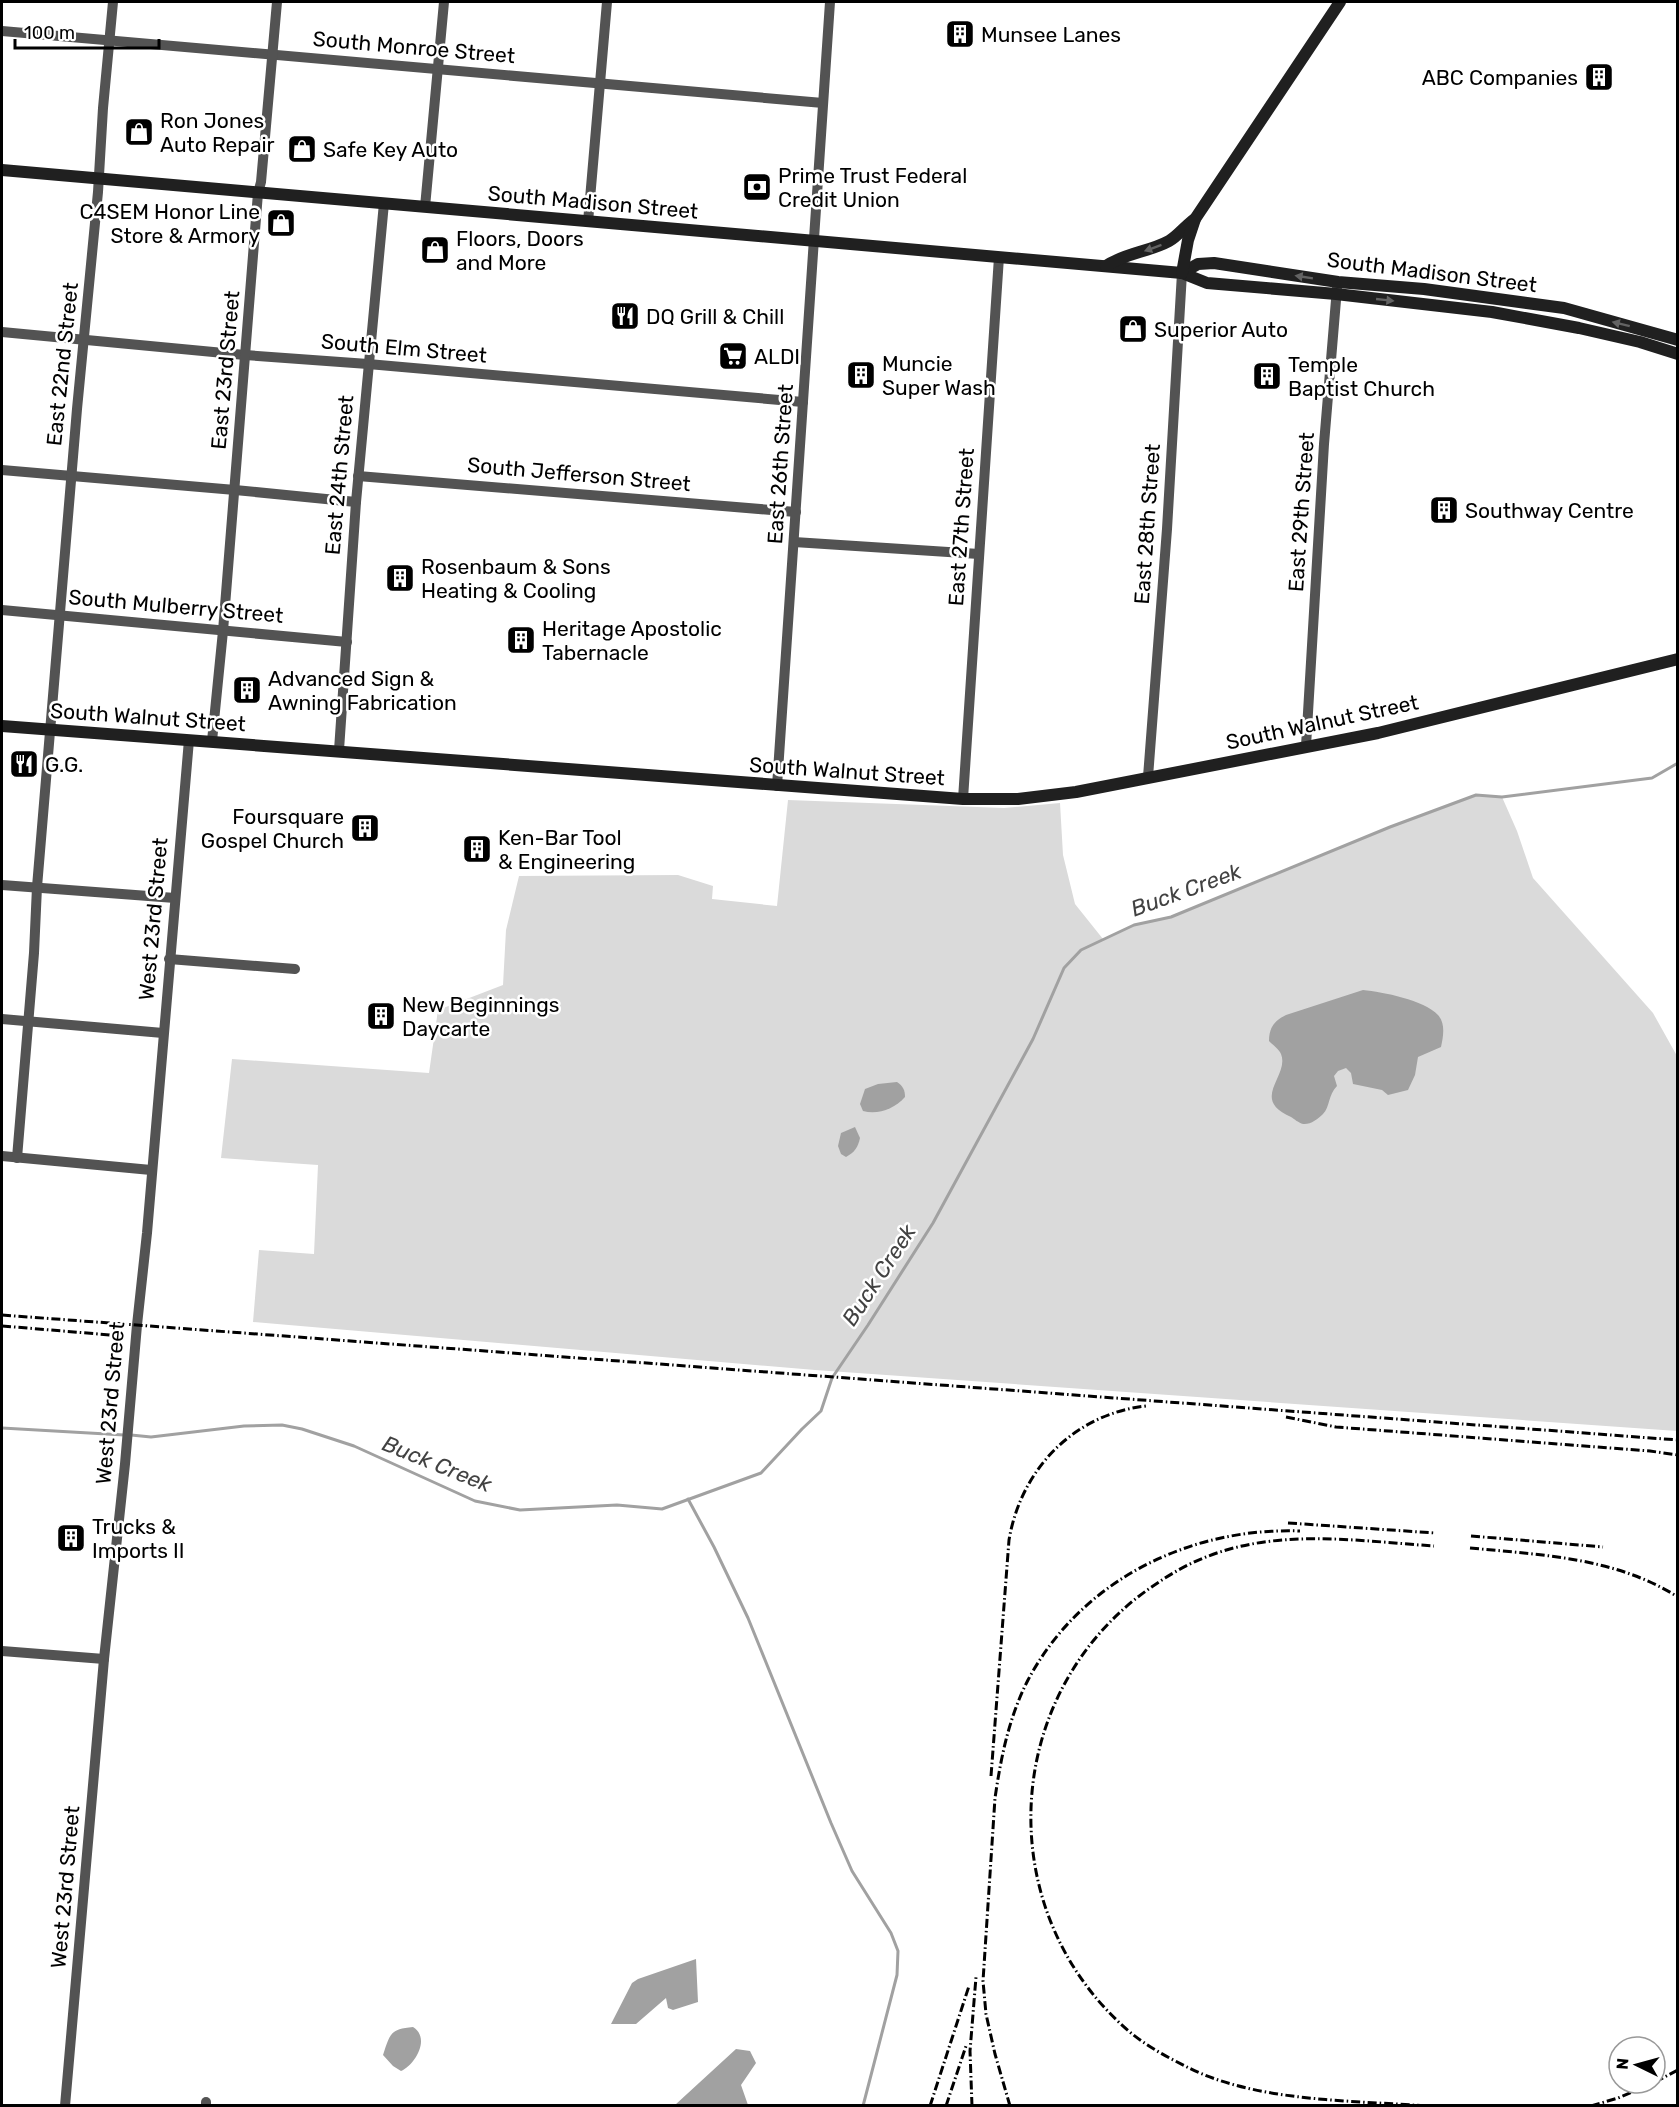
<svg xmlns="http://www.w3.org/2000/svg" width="1679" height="2107" viewBox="0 0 1679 2107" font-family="Rubik,sans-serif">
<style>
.green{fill:#dadada}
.water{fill:#a1a1a1}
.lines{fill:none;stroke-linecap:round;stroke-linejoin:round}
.stream{stroke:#a1a1a1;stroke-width:3}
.minor{stroke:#535353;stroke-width:10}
.secondary{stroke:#202020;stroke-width:12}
.rail{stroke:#000;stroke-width:3;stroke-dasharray:9 3 1.5 3;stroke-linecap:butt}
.oneway{fill:#636363}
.labels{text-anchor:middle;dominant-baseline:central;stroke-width:5;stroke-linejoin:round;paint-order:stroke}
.poi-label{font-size:21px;fill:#000;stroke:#fff;text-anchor:start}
.street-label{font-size:21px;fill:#000;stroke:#fff}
.water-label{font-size:22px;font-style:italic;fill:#424242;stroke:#fff}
</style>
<rect width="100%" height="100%" fill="#fff"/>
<path class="green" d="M1476 795 1502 797 1517 831 1533 878 1653 1013 1677 1056V1431L815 1370 253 1322 259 1250 314 1254 318 1165 221 1158 232 1059 429 1073 438 1010 503 985 506 930 519 876 678 875 713 886 712 899 777 906 788 800 1004 808 1060 803 1063 855 1075 904 1103 939 1134 925 1171 917 1382 830Z"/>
<g class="water">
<path d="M1363 990C1383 992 1424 1000 1438 1015 1446 1024 1443 1037 1441 1047L1418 1057 1415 1075 1408 1090 1388 1095 1382 1090 1353 1084 1351 1073 1346 1068 1338 1071 1334 1076 1337 1086C1328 1095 1330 1107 1323 1114 1318 1119 1310 1125 1303 1124 1299 1123 1294 1119 1291 1117 1249 1099 1290 1076 1281 1054 1279 1049 1273 1045 1269 1041 1269 1028 1274 1021 1286 1015Z"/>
<path d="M897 1082C903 1086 905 1090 905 1097 894 1109 878 1115 863 1111L860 1104 865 1089 878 1084Z"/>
<path d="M855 1127 860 1138C858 1147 855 1152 846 1157L841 1154 838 1146 841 1133Z"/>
<path d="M696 1959 698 2002 673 2010 668 2008 666 1998 636 2024H611L632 1983 638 1979Z"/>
<path d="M413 2027C431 2038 415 2065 401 2071L393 2066 383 2055C390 2034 390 2029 413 2027Z"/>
<path d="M736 2049 750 2051 756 2063 741 2085 748 2105H675Z"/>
</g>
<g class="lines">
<g class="stream">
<path d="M2 1428 124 1435"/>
<path d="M131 1435 151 1437 244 1426 282 1425 302 1429 354 1446 475 1501 520 1510 617 1505 662 1509 761 1473 802 1429 821 1411 832 1378 868 1325 933 1223 1033 1039 1064 968 1081 950 1134 925 1171 917 1390 827 1476 795 1502 797 1652 778 1678 763"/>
<path d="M688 1499 714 1547 748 1618 831 1823 852 1871 891 1933 898 1951 897 1975 863 2106"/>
</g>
<g class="minor">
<path d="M2 31 823 103"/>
<path d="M425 207 444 2"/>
<path d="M588 222 607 2"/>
<path d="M2 332 245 355 368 364 803 402"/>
<path d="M2 470 235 490 356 502"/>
<path d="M358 476 796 512"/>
<path d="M794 542 979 554"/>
<path d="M2 610 347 642"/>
<path d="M212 741 223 631 258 193 261 182 277 2"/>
<path d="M1306 746 1324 444 1337 288"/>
<path d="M339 750 356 502 384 203"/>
<path d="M1148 777 1167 529 1182 273"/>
<path d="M777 786 830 2"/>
<path d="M963 799 999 257"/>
<path d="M2 885 175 898"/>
<path d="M169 959 295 969"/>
<path d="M2 1019 163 1033"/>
<path d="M2 1156 151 1170"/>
<path d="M17 1158 34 953 37 887 77 409 98 192 103 108 113 2"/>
<path d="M2 1651 104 1659"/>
<path d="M65 2106 104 1659 125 1464 137 1325 147 1233 189 740"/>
<path d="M206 2106V2102"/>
</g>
<g class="secondary">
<path d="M2 170 1182 273 1207 283 1336 294 1492 312 1579 328 1640 342 1678 354"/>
<path d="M1106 266C1125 253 1149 252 1169 241 1178 236 1186 225 1195 219"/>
<path d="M1182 273 1198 264 1214 263 1338 282 1424 289 1564 308 1678 340"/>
<path d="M1182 273 1188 240 1195 219 1340 2"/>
<path d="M2 726 963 799H1018L1076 792 1378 733 1678 659"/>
</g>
<g class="rail">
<path d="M2 1315 1678 1440"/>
<path d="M2 1326 111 1335"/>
<path d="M1286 1417 1336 1427 1650 1451 1678 1455"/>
<path d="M1288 1523 1435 1533"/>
<path d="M1471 1536 1603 1547"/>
<path d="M1470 1548C1542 1555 1614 1557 1678 1597"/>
<path d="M991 1776 1009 1540C1021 1469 1074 1414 1146 1406"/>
<path d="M1655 2082 1678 2070"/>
<path d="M930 2106 969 1986"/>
<path d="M946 2106 966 2046"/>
<path d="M972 2106 970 2051 976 1977"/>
<path d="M1010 2106 995 2054 986 2014 983 1981 995 1798C1001 1757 1009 1717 1028 1680 1081 1580 1190 1527 1300 1531"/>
<path d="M1426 2106C1349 2100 1258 2102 1189 2068 1169 2058 1148 2047 1131 2033 996 1919 998 1711 1134 1600 1156 1583 1180 1567 1206 1557 1279 1528 1358 1541 1434 1546"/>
<path d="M1591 2106 1618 2098 1654 2083"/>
</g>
</g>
<defs><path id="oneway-solid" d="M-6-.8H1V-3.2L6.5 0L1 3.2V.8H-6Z" transform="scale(1.5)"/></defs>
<g class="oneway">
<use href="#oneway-solid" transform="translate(1153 248) rotate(160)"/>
<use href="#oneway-solid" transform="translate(1304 277) rotate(-171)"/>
<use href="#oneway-solid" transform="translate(1385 300) rotate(6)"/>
<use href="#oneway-solid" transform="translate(1621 324) rotate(-166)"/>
</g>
<defs>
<g id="building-square" transform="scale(1.5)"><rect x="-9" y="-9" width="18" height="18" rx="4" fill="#000" stroke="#fff"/><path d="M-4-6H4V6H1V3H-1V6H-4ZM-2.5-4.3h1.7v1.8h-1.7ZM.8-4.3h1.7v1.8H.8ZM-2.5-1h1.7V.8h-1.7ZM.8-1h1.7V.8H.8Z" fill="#fff"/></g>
<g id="shop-square" transform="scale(1.5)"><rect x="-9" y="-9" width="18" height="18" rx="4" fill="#000" stroke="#fff"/><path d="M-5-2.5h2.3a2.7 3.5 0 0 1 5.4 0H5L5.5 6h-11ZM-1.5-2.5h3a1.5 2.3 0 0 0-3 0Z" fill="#fff"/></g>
<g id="bank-square" transform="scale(1.5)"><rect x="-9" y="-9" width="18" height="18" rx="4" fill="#000" stroke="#fff"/><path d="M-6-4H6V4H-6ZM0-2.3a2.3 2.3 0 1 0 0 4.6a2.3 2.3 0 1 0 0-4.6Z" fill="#fff"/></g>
<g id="restaurant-square" transform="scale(1.5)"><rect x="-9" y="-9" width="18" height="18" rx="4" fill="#000" stroke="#fff"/><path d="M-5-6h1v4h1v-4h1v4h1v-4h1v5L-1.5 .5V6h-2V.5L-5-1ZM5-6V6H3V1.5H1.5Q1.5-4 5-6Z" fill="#fff"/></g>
<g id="supermarket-square" transform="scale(1.5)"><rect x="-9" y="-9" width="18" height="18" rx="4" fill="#000" stroke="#fff"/><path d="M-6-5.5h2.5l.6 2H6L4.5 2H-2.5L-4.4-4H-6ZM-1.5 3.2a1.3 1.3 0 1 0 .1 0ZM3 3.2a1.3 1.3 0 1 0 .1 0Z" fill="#fff"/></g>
</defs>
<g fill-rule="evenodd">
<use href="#building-square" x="960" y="34"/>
<use href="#building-square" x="1599" y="77"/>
<use href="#shop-square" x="139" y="132"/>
<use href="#shop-square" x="302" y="149"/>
<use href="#bank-square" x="757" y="187"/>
<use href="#shop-square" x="281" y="223"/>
<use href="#shop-square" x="435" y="250"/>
<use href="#restaurant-square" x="625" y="316"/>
<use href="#shop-square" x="1133" y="329"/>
<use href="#supermarket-square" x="733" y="356"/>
<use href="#building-square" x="861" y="375"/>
<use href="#building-square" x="1267" y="376"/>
<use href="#building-square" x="1444" y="510"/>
<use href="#building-square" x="400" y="578"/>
<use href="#building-square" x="521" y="640"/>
<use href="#building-square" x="247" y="690"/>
<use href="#restaurant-square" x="24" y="764"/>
<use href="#building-square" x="365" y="828"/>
<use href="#building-square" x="477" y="849"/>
<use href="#building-square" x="381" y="1016"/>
<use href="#building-square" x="71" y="1538"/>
</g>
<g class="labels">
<g class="poi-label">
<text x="981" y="34">Munsee Lanes</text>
<text x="1578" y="77" text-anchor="end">ABC Companies</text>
<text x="160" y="120">Ron Jones<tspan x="160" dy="24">Auto Repair</tspan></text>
<text x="323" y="149">Safe Key Auto</text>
<text x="778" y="175">Prime Trust Federal<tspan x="778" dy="24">Credit Union</tspan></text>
<text x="260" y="211" text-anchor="end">C4SEM Honor Line<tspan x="260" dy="24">Store &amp; Armory</tspan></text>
<text x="456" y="238">Floors, Doors<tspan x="456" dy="24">and More</tspan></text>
<text x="646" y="316">DQ Grill &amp; Chill</text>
<text x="1154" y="329">Superior Auto</text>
<text x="754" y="356">ALDI</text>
<text x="882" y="363">Muncie<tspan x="882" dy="24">Super Wash</tspan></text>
<text x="1288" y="364">Temple<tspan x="1288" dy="24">Baptist Church</tspan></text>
<text x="1465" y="510">Southway Centre</text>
<text x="421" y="566">Rosenbaum &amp; Sons<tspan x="421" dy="24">Heating &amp; Cooling</tspan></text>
<text x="542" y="628">Heritage Apostolic<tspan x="542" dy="24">Tabernacle</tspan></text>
<text x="268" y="678">Advanced Sign &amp;<tspan x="268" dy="24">Awning Fabrication</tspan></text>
<text x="45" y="764">G.G.</text>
<text x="344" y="816" text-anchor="end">Foursquare<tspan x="344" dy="24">Gospel Church</tspan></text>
<text x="498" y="837">Ken-Bar Tool<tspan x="498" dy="24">&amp; Engineering</tspan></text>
<text x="402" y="1004">New Beginnings<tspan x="402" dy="24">Daycarte</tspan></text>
<text x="92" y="1526">Trucks &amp;<tspan x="92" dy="24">Imports II</tspan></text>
</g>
<g class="street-label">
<text transform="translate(414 47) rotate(5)">South Monroe Street</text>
<text transform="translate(593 202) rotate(5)">South Madison Street</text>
<text transform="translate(1432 272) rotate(7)">South Madison Street</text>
<text transform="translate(404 348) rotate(5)">South Elm Street</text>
<text transform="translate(62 364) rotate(-84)">East 22nd Street</text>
<text transform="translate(225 370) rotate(-85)">East 23rd Street</text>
<text transform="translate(780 464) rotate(-86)">East 26th Street</text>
<text transform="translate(579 474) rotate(5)">South Jefferson Street</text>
<text transform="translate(339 475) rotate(-85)">East 24th Street</text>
<text transform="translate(1301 512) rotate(-86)">East 29th Street</text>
<text transform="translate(1147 524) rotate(-86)">East 28th Street</text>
<text transform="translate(961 527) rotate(-86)">East 27th Street</text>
<text transform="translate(176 606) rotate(5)">South Mulberry Street</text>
<text transform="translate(148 717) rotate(4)">South Walnut Street</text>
<text transform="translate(1322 722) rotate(-12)">South Walnut Street</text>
<text transform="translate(847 771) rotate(4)">South Walnut Street</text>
<text transform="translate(153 919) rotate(-85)">West 23rd Street</text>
<text transform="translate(110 1403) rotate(-85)">West 23rd Street</text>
<text transform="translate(65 1887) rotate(-85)">West 23rd Street</text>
</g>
<g class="water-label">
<text transform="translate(1186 890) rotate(-20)">Buck Creek</text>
<text transform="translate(879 1275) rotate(-57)">Buck Creek</text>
<text transform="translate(437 1464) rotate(22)">Buck Creek</text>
</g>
</g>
<rect width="1679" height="2107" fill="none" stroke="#000000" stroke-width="6"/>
<g transform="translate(1637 2065) rotate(275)"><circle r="28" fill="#ffffff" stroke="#999999" stroke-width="1.5"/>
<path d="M0-4.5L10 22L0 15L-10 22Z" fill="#000000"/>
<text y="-9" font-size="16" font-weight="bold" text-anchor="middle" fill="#000000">N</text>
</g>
<path d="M15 39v9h144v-9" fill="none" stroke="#000000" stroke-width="3"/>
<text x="24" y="39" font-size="18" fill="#000000" stroke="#ffffff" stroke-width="4.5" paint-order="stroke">100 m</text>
</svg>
